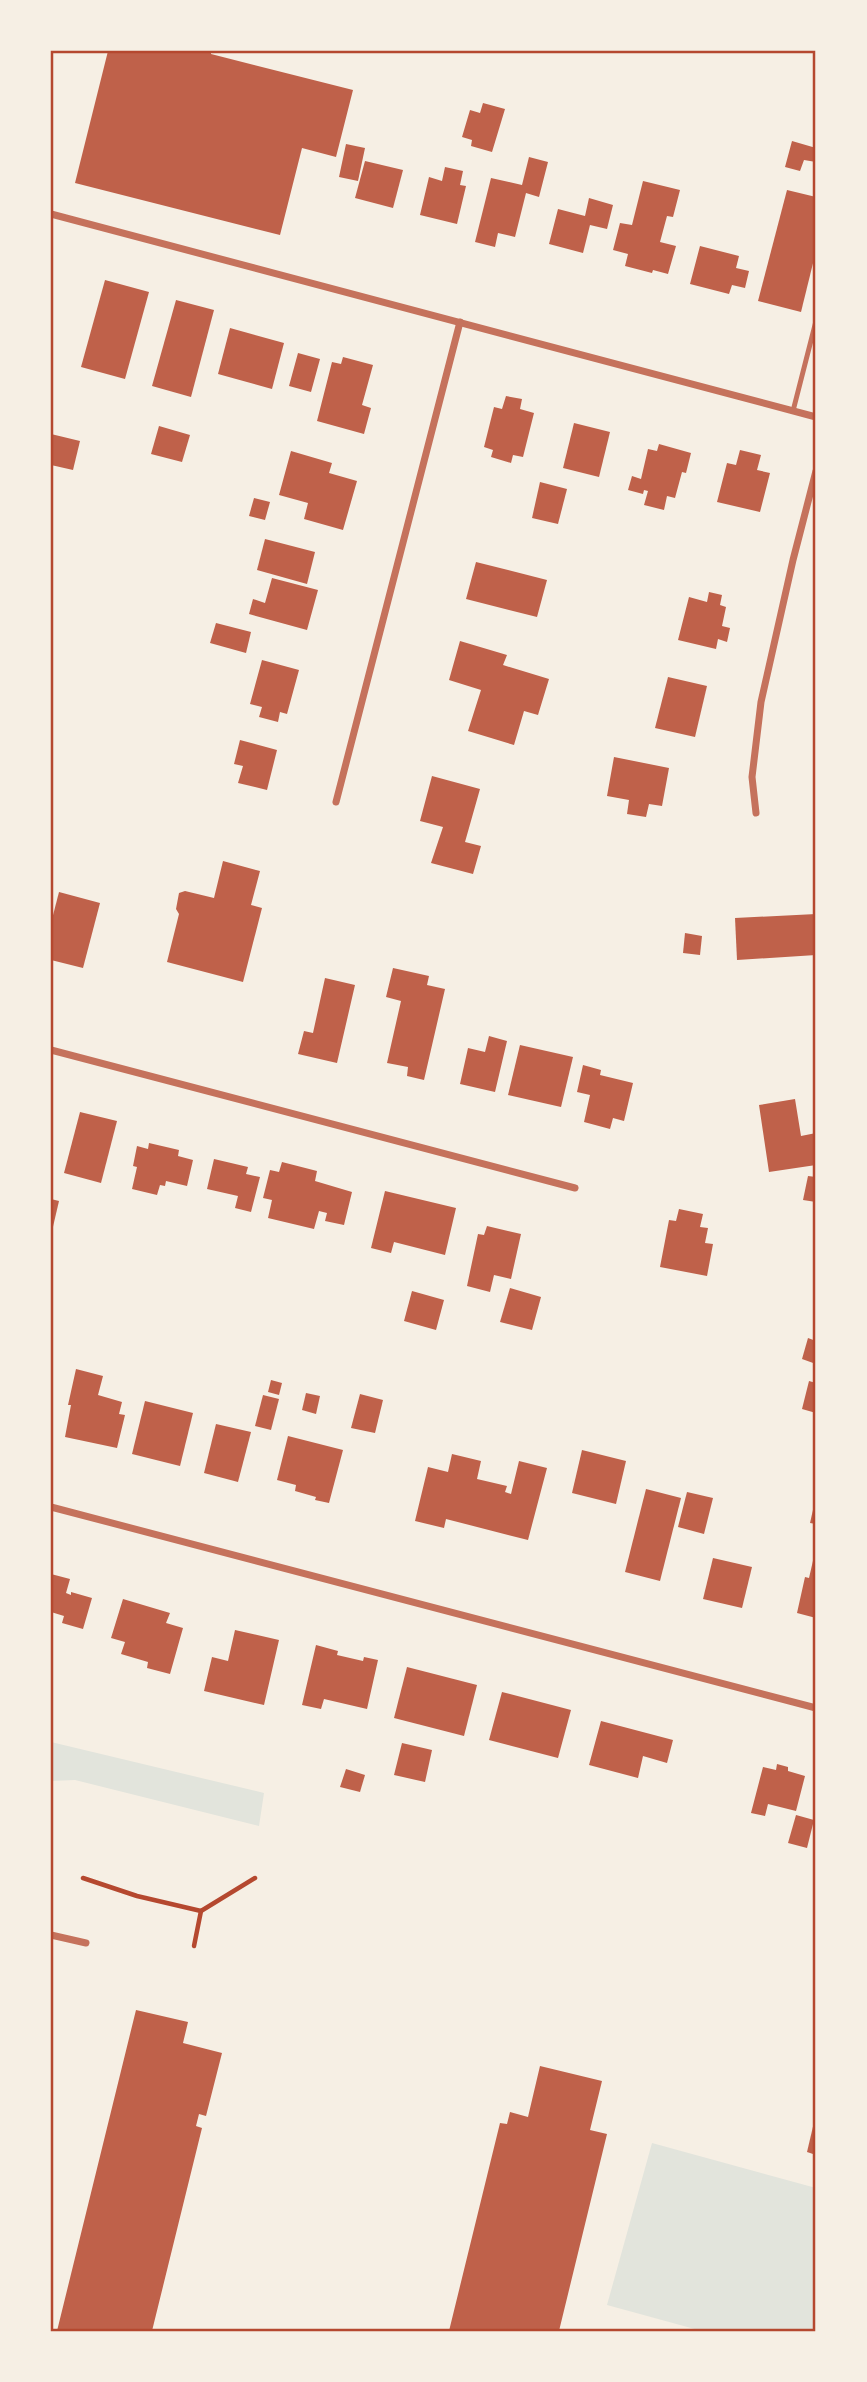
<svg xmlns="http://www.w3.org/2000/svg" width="867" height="2382" viewBox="0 0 867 2382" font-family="'Space Grotesk',sans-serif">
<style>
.green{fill:#e2e4dc}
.building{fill:#bf614a}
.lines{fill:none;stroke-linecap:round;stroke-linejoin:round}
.path{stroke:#b5482f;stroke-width:4.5}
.service{stroke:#c5725c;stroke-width:5}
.minor{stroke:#c5725c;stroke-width:7}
.neatline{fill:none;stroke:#b5482f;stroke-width:2.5}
</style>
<rect width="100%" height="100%" fill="#f6efe4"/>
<g class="green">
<path d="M51 1742 264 1793 259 1826 75 1780 51 1781Z"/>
<path d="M652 2143 816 2188V2331H702L607 2305Z"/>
</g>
<g class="building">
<path d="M108 51H211V54L353 90 336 157 302 148 280 235 75 183Z"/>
<path d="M483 103 505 109 492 152 471 146 472 140 462 137 470 110 480 113Z"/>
<path d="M792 141 816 148V162L804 160 800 171 785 167Z"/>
<path d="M346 144 365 148 358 181 339 177Z"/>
<path d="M529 157 548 162 539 197 526 193 515 237 498 233 495 247 475 242 491 178 522 185Z"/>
<path d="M365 161 403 170 393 208 355 198Z"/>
<path d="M445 167 463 171 460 185 466 186 457 224 420 215 429 177 442 181Z"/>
<path d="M643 181 680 190 673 217 667 216 660 242 676 246 668 274 653 270 652 273 625 266 628 254 613 250 620 223 632 225Z"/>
<path d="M787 190 816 197V251L801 312 758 301Z"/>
<path d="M589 198 613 205 607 229 590 225 583 253 549 244 558 209 585 216Z"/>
<path d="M700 246 739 256 736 268 749 271 745 288 732 285 729 294 690 284Z"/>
<path d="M105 280 149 292 125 379 81 367Z"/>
<path d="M176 300 214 310 191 397 152 386Z"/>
<path d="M230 328 284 343 272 389 218 374Z"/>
<path d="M298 353 320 359 311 392 289 386Z"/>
<path d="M343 357 373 365 362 405 371 408 364 434 317 421 332 362 341 364Z"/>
<path d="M506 396 522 399 520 409 534 413 523 457 513 455 511 463 491 457 493 450 484 447 494 407 502 409Z"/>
<path d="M574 423 610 432 599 477 563 468Z"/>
<path d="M159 426 190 435 182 462 151 454Z"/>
<path d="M51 434 80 441 73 470 51 465Z"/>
<path d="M659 444 691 453 686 473 682 472 675 498 667 496 664 510 644 505 648 491 644 490 643 494 628 490 632 476 641 479 648 449 657 451Z"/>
<path d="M740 450 761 455 757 470 770 473 760 512 717 502 727 463 736 465Z"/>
<path d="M291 451 332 463 329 473 357 481 343 530 304 519 308 503 279 495Z"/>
<path d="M540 482 567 489 558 524 532 518Z"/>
<path d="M254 498 270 502 265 520 249 516Z"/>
<path d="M265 539 315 552 307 584 257 570Z"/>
<path d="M476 562 547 580 537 617 466 599Z"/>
<path d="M272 578 318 590 307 630 249 614 253 599 265 603Z"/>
<path d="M709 592 722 595 720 605 726 607 722 626 730 628 727 642 718 639 716 649 678 640 689 597 707 602Z"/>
<path d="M216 623 251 632 246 653 210 643Z"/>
<path d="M460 641 507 655 503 665 549 679 538 715 524 711 514 745 468 731 481 690 449 680Z"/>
<path d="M262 660 299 670 287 714 280 712 278 722 259 717 262 707 250 704Z"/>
<path d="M668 677 707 686 695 737 655 728Z"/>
<path d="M240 740 277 750 267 790 238 783 243 766 234 764Z"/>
<path d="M614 757 669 768 662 806 649 804 646 817 627 814 629 800 607 796Z"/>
<path d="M432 776 480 789 465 842 481 846 473 874 431 863 443 827 420 821Z"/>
<path d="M223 861 260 871 251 905 262 908 243 982 167 962 179 914 176 909 179 893 185 891 214 898Z"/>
<path d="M59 892 100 903 83 968 51 960V923Z"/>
<path d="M816 914V955L737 960 735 918Z"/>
<path d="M685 933 702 936 700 955 683 953Z"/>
<path d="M393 968 429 976 427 985 445 989 424 1080 407 1076 408 1067 387 1063 401 1001 386 997Z"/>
<path d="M325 978 355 985 337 1063 298 1054 304 1031 313 1033Z"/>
<path d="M489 1036 507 1041 495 1092 460 1084 468 1048 485 1052Z"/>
<path d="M520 1045 573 1057 561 1107 508 1095Z"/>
<path d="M583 1065 601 1070 600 1075 633 1083 624 1121 613 1118 610 1129 584 1122 590 1095 577 1092Z"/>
<path d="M795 1099 801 1136 816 1133V1165L769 1172 759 1105Z"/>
<path d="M80 1112 117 1121 101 1183 64 1173Z"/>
<path d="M149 1143 179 1150 178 1156 193 1160 187 1186 166 1181 165 1186 160 1185 157 1195 132 1189 137 1167 133 1166 137 1146 148 1149Z"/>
<path d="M214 1159 248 1167 246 1174 260 1177 251 1212 235 1208 238 1196 207 1189Z"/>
<path d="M282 1162 317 1171 315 1181 352 1192 344 1225 325 1221 327 1213 319 1211 314 1229 268 1218 272 1200 263 1198 270 1170 279 1172Z"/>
<path d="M808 1176 816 1177V1202L803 1200Z"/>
<path d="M385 1191 456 1208 445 1255 394 1242 391 1253 371 1248Z"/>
<path d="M51 1199 59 1201 52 1231H51Z"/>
<path d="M679 1209 703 1214 700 1227 708 1228 705 1243 713 1244 707 1276 660 1267 669 1220 676 1221Z"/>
<path d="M487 1226 521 1234 511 1279 494 1275 490 1292 467 1286 478 1234 484 1235Z"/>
<path d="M510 1288 541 1297 532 1330 500 1322Z"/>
<path d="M412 1291 444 1300 436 1330 404 1321Z"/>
<path d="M808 1338 816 1341V1364L802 1359Z"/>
<path d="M76 1369 103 1376 98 1395 122 1402 119 1414 125 1415 117 1448 65 1437 71 1405H68Z"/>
<path d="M271 1380 282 1383 279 1395 268 1392Z"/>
<path d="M809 1381 816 1383V1413L802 1409Z"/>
<path d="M306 1393 320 1396 316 1414 302 1410Z"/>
<path d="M360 1394 383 1400 375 1433 351 1428Z"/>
<path d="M263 1395 279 1399 271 1430 255 1426Z"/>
<path d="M145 1401 193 1413 180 1466 132 1454Z"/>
<path d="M216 1424 251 1432 238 1482 204 1473Z"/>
<path d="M288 1436 343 1450 329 1503 315 1500 316 1497 295 1491 296 1485 277 1480Z"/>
<path d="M582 1450 626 1461 616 1504 572 1493Z"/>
<path d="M452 1454 481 1461 477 1479 507 1486 505 1492 511 1494 519 1461 547 1468 528 1540 446 1519 444 1528 415 1521 428 1467 448 1472Z"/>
<path d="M646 1489 681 1498 660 1581 625 1572Z"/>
<path d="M687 1492 713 1498 704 1534 678 1527Z"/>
<path d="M815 1501H816V1524L810 1523Z"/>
<path d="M815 1552H816V1618L797 1613 805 1577 809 1578Z"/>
<path d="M713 1558 752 1567 742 1608 703 1599Z"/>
<path d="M51 1574 70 1579 66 1593 71 1595V1592L92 1598 83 1629 62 1623 64 1616 51 1612Z"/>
<path d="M123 1599 170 1613 166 1623 183 1628 170 1674 147 1668 148 1662 121 1654 125 1642 111 1638Z"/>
<path d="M235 1630 279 1640 264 1705 204 1691 212 1657 228 1661Z"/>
<path d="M316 1645 338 1651 337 1655 363 1661 364 1657 378 1660 367 1709 324 1699 321 1709 302 1705Z"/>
<path d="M407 1667 477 1685 464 1736 394 1718Z"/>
<path d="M502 1692 571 1710 558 1758 489 1740Z"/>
<path d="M601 1721 673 1740 667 1763 643 1756 638 1778 589 1765Z"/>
<path d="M402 1743 432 1750 425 1782 394 1775Z"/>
<path d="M777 1764 788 1767V1771L805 1776 796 1811 768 1804 765 1816 751 1813 763 1767 776 1770Z"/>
<path d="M346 1769 365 1775 360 1792 340 1787Z"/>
<path d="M796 1815 814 1820 807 1848 788 1843Z"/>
<path d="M136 2010 188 2022 183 2043 222 2053 206 2116 199 2114 196 2126 202 2128 152 2331H57Z"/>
<path d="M540 2066 602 2081 590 2130 607 2134 559 2331H449L500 2123 507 2124 510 2112 528 2117Z"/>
<path d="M815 2118 816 2119V2155L807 2152Z"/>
</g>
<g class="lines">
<g class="path">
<path d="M83 1878 137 1896 201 1911 255 1878"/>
<path d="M194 1946 201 1911"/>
</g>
<path class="service" d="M793 411 816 321"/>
<g class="minor">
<path d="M51 214 816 417"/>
<path d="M336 802 460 322"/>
<path d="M756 813 752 777 761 702 793 560 816 471"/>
<path d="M51 1050 575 1188"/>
<path d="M51 1507 816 1708"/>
<path d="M51 1935 86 1943"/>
</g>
</g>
<rect width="867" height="2382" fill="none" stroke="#f6efe4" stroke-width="105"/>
<rect x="52" y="52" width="762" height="2278" class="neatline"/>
</svg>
